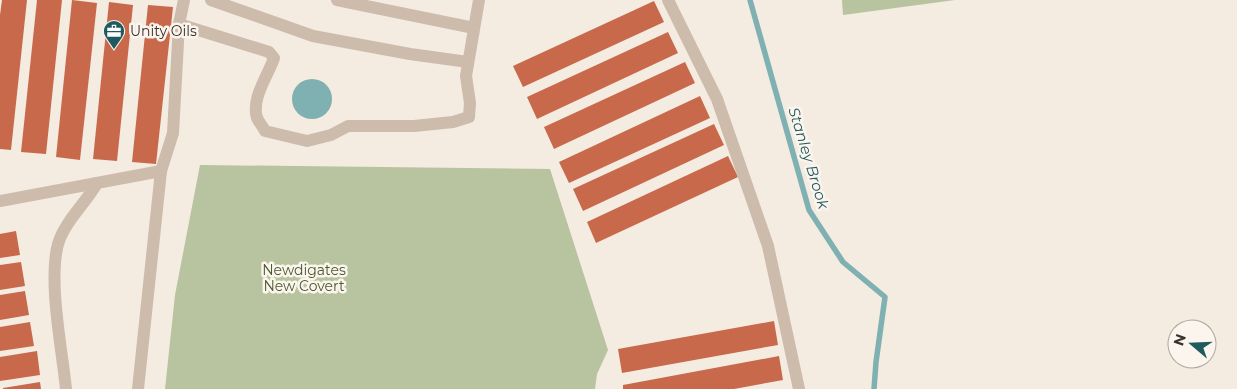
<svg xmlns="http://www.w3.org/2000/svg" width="1237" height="389" viewBox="0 0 1237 389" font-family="Montserrat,sans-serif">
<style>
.green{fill:#b8c4a0}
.water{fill:#7fb0b2}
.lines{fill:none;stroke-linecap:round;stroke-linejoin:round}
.stream{stroke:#7fb0b2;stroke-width:5.5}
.building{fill:#c8694b}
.minor{stroke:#cdbbac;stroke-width:12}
.labels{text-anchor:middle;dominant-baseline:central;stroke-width:5;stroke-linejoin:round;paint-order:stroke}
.poi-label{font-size:14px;fill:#3b302b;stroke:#fbf5ee;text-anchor:start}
.park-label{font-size:14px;fill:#4a5a2e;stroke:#fbf5ee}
.water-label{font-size:15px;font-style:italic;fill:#1f5a5e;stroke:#fbf5ee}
</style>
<rect width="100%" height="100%" fill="#f4ebe1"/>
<g class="green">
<path d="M842 0H955L843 15Z"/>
<path d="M200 165 550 169 608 350 597 374 595 389H165L175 295Z"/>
</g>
<circle class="water" cx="312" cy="99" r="20"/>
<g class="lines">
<path class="stream" d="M750 0 809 210 843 262 885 297 876 362 874 389"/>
</g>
<g class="building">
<path d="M2 0H27L11 150 0 149V15Z"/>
<path d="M37 0H62L46 154 21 152Z"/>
<path d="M72 0 97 3 80 160 56 157Z"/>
<path d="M654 1 664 22 523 87 513 66Z"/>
<path d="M109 2 133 5 117 161 93 159Z"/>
<path d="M148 5 173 7 156 164 132 162Z"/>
<path d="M668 32 678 53 537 119 527 97Z"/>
<path d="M685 62 695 83 554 149 544 127Z"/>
<path d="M700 96 710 118 569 183 559 162Z"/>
<path d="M714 124 724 145 583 211 573 189Z"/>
<path d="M728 156 738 177 596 243 587 222Z"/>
<path d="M16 231 20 255 0 258V234Z"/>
<path d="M21 262 25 286 0 290V265Z"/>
<path d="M25 291 29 315 0 320V295Z"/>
<path d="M774 321 778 345 622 373 618 349Z"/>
<path d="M30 322 34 346 0 351V327Z"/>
<path d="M37 351 40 375 0 381V357Z"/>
<path d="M779 356 783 380 734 389H623V385Z"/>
<path d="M40 382 41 389H3V388Z"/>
</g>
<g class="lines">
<g class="minor">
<path d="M211 0 313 36 410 54 468 62"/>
<path d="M337 0 474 28"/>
<path d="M668 0 717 99 768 246 799 389"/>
<path d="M179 24 269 52 274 58C268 76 251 98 257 118 259 122 263 127 265 131L307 141 331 135 348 126H414L453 122 469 117 470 103 466 76 479 0"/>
<path d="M0 201 161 171"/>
<path d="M66 389C62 349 48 281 58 244 65 221 86 203 97 183"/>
<path d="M138 389 161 171 173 133 179 24 184 0"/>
</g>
</g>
<defs>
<g id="office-pin" transform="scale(1.125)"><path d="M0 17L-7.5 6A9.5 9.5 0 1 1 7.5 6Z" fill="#1f5a5e" stroke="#fbf5ee"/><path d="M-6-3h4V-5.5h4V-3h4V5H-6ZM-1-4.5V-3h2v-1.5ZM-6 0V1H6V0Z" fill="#fff"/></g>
</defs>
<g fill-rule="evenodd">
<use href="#office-pin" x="114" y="31"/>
</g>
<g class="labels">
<g class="poi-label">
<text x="130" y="31">Unity Oils</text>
</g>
<g class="park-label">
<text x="304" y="270">Newdigates<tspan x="304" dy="16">New Covert</tspan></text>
</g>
<g class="water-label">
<text transform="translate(809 158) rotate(73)">Stanley Brook</text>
</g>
</g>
<g transform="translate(1192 344) rotate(289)"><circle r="24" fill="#fbf5ee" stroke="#aea6a0"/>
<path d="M0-4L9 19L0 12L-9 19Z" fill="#1f5a5e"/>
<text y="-8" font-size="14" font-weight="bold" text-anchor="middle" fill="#3b302b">N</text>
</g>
</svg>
